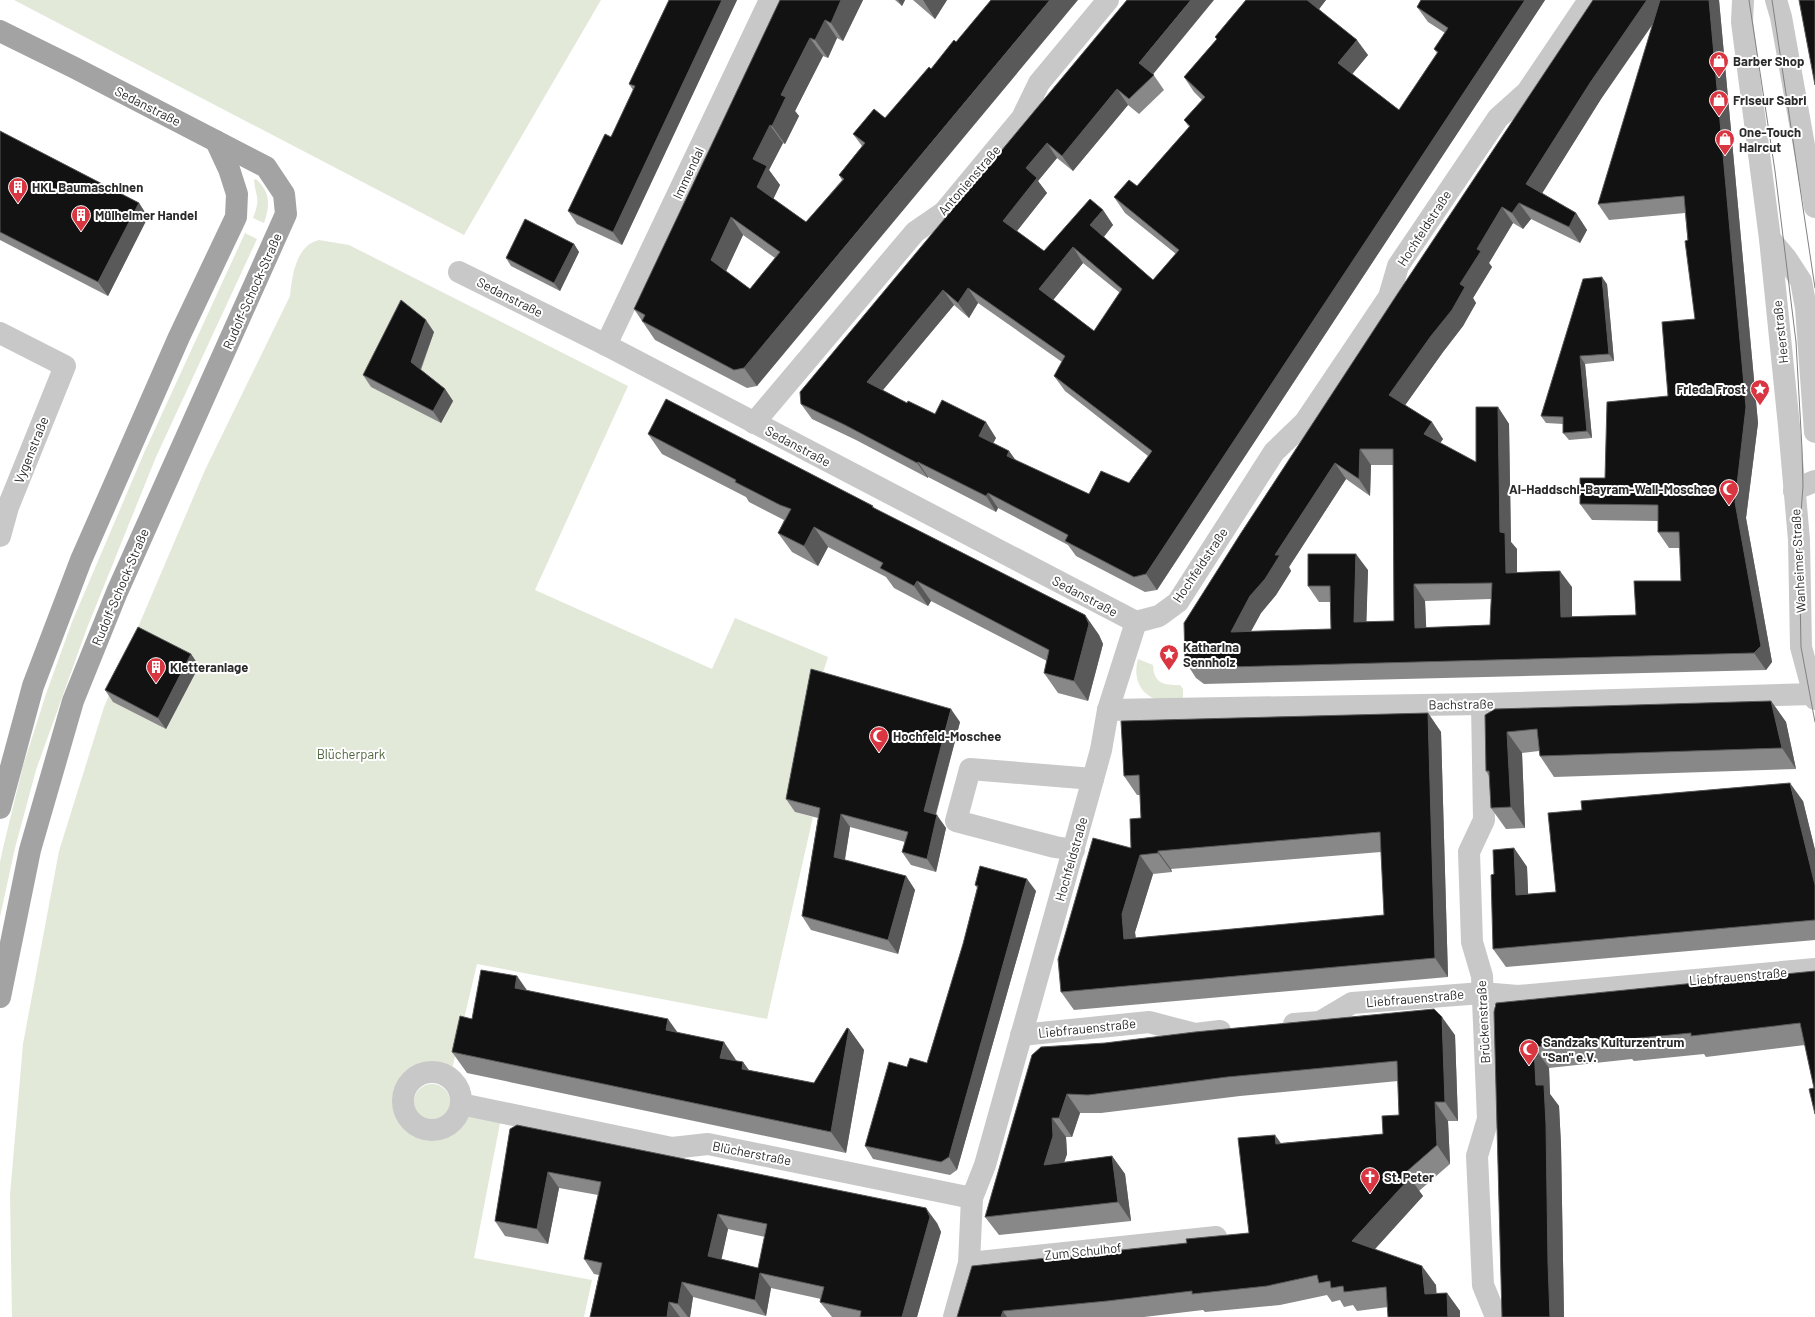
<svg xmlns="http://www.w3.org/2000/svg" width="1815" height="1317" viewBox="0 0 1815 1317" font-family="Barlow,sans-serif">
<style>
.green{fill:#e2e9d9}
.lines{fill:none;stroke-linecap:round;stroke-linejoin:round}
.minor{stroke:#c8c8c8;stroke-width:22}
.major{stroke:#a3a3a3;stroke-width:22}
.tram{stroke:#808080;stroke-width:1}
.wall{fill:#888;fill-rule:evenodd}
.shaded-wall{fill:#595959}
.building{fill:#121212;stroke:#595959;fill-rule:evenodd}
.labels{text-anchor:middle;dominant-baseline:central;stroke-width:4;stroke-linejoin:round;paint-order:stroke}
.poi-label{font-size:13px;font-weight:bold;fill:#2b2b2b;stroke:#fff;text-anchor:start}
.street-label{font-size:13px;fill:#2b2b2b;stroke:#fff}
.park-label{font-size:13px;fill:#4f643c;stroke:#fff}
</style>
<rect width="100%" height="100%" fill="#fff"/>
<g class="green">
<path d="M14 0H601L464 235Z"/>
<path d="M256 179C271 193 270 205 264 223L253 218C261 197 256 199 254 180Z"/>
<path d="M245 233 257 239 156 457 87 628 36 770 15 848 0 917V862L3 848 23 766 46 694 72 622 144 453Z"/>
<path d="M319 240 349 245 628 386 535 590 712 669 735 618 828 657 820 682 795 812 813 817 767 1019 477 964 450 1078 431 1072C425 1074 415 1076 411 1081 380 1116 444 1157 461 1104L502 1113 474 1258 592 1280 584 1317H12L10 1195 23 1044 59 851 104 707 205 470 290 296C292 276 296 245 319 240Z"/>
<path d="M1138 659 1153 665C1154 684 1164 685 1180 685L1183 689V697L1181 700C1174 700 1165 701 1158 700 1139 694 1133 677 1138 659Z"/>
<circle cx="432" cy="1102" r="18"/>
</g>
<g class="lines">
<g class="minor">
<path d="M1743 0 1742 22 1770 239 1789 426 1799 540 1801 647 1815 699"/>
<path d="M1776 0 1781 17 1815 207"/>
<path d="M1770 239 1786 258 1801 281 1806 308 1815 432"/>
<path d="M459 272 606 345 1136 622"/>
<path d="M0 333 65 366 8 507 0 536"/>
<path d="M606 345 770 0"/>
<path d="M754 423 915 232 944 212 1022 118 1039 83 1108 0"/>
<path d="M1794 491 1803 486 1815 481"/>
<path d="M1136 622 1159 616 1178 602 1274 452 1305 422 1389 297 1398 266 1498 118 1527 92 1589 0"/>
<path d="M1482 704 1484 820 1469 852 1472 942 1482 976 1488 1119 1477 1156 1483 1285 1496 1317"/>
<path d="M1108 710 1482 704 1814 694"/>
<path d="M1074 850 1055 847 956 821 970 769 1093 779"/>
<path d="M1294 1024 1320 1022 1352 1003 1482 993 1518 996 1815 969"/>
<path d="M1021 1035 1149 1022 1195 1034 1220 1031"/>
<circle cx="432" cy="1101" r="29"/>
<path d="M461 1104 672 1148 708 1144 972 1198"/>
<path d="M969 1263 1216 1237"/>
<path d="M954 1317 969 1263 972 1198 985 1165 1093 779 1101 750 1108 710 1136 622"/>
</g>
<g class="major">
<path d="M0 31 75 68 266 167 284 194 286 214 117 592 73 701 30 850 0 997"/>
<path d="M0 808 33 686 81 560 179 337 236 217 237 194 229 169 216 141"/>
</g>
<g class="tram">
<path d="M1749 0 1775 171 1796 342 1802 449 1803 486 1799 540 1801 647 1815 722"/>
<path d="M1772 0 1815 288"/>
</g>
</g>
<g class="wall">
<path d="M669 0H737L622 245 577 224 568 211 611 137 633 90 629 84Z"/>
<path d="M780 0H863L843 41 837 38 828 58 823 56 795 111 799 116 785 144 783 143 769 170 780 185 773 199 806 222 842 180 839 175 862 146 853 134 885 118 757 386 747 388 655 340 634 309ZM743 235 775 258 750 289 726 271Z"/>
<path d="M895 0H905L902 6Z"/>
<path d="M913 0H947L935 19Z"/>
<path d="M1127 0 1153 74 1164 90 1139 114 1128 105 1073 171 1057 158 1038 181 1047 193 1017 231 1044 251 1103 210 1113 225 1104 237 1153 280 1176 254 1125 213 1114 197 1137 186 1189 127 1184 120 1202 100 1194 92 1184 77 1217 39 1215 37 1246 0H1326L1319 9 1368 55 1352 74 1399 110 1437 53 1434 49 1445 33 1428 22 1417 7 1421 0H1545L1157 590 1145 592 1076 556 1068 545 998 508 996 512 928 477V478L856 440 812 419 801 404ZM1083 263 1120 293 1094 331 1053 300ZM978 303 1062 362 1054 376 1065 391 1148 456 1129 483 1089 494 1015 460 1009 451 993 443 996 438 907 403 883 390 954 305 969 318Z"/>
<path d="M1593 0H1719L1758 423 1746 518 1772 662 1766 670 1204 684 1196 678 1185 661ZM1653 24 1598 204 1609 220 1685 213 1695 319 1668 396 1605 478 1580 504 1592 520 1658 521V532L1669 548H1680L1681 581 1636 615 1572 617V587L1517 572V549L1511 542 1509 424 1498 407 1476 462 1440 443 1443 439 1405 405 1443 352 1463 326 1476 303 1473 298 1492 267 1489 263 1513 223 1523 229 1531 219 1580 243 1587 230 1576 213 1542 193 1601 99ZM1371 465H1393L1394 621 1366 622 1368 570 1308 586 1319 602H1330L1331 629 1251 631 1261 613 1276 595 1291 571 1289 567 1346 479 1370 496ZM1491 599 1490 625 1426 628 1425 601Z"/>
<path d="M0 131 139 203 148 217 108 296 0 240Z"/>
<path d="M574 244 579 252 560 291 511 266 506 258Z"/>
<path d="M1607 284 1614 361 1585 364 1592 438 1569 440 1563 433V424L1546 423 1541 416Z"/>
<path d="M434 332 421 370 445 389 453 401 441 423 371 387 363 375Z"/>
<path d="M648 434 873 506 875 509 1085 615 1099 635 1103 644 1088 701 1058 693 1044 673 1047 661 931 601 928 606 894 588 886 577 828 547 818 566 792 552 778 533 784 520 749 502 746 497 662 454Z"/>
<path d="M191 654 199 666 166 729 113 702 105 690Z"/>
<path d="M1771 701 1786 722 1796 769 1554 777 1540 756 1539 751 1522 753 1525 828 1506 829 1491 808 1489 776 1486 771 1485 715Z"/>
<path d="M1428 713 1441 732 1448 977 1074 1010 1061 992 1131 848 1141 818 1140 795H1137L1124 776ZM1381 852 1384 915 1136 938 1135 932 1153 874 1172 872 1171 869Z"/>
<path d="M960 722 936 815 946 828 936 872 911 865 902 852 905 842 850 827 845 860 906 876 915 890 898 954 811 930 802 916 818 818 795 812 786 799Z"/>
<path d="M1803 801 1815 850V940L1506 967 1493 949 1494 874 1514 848 1527 867 1528 894 1556 892Z"/>
<path d="M975 885 1036 891 957 1170 950 1175 873 1159 865 1146 927 1063 963 944 977 888Z"/>
<path d="M1815 971V1114L1814 1088 1805 1045 1706 1057 1704 1054 1634 1061 1632 1059 1549 1068 1550 1094 1559 1106 1561 1145 1564 1317H1502L1494 1012Z"/>
<path d="M517 976 527 990 677 1033 736 1061 743 1062 749 1070 814 1083 849 1029 864 1050 846 1153 467 1073 452 1052 472 1019Z"/>
<path d="M1455 1035 1458 1121H1448L1450 1164 1419 1191 1423 1196 1375 1249 1436 1285V1293H1447L1460 1311 1388 1307 1357 1311 1353 1305 1344 1307 1340 1300 1332 1302 1327 1295 1280 1305 1205 1312 1203 1310 1144 1317H957L1187 1243 1249 1233 1281 1143 1383 1134 1399 1115 1398 1081 1240 1096 1101 1113H1080L1072 1137H1066L1067 1154 1064 1162 1112 1156 1125 1174 1131 1221 999 1235 985 1217 1032 1055Z"/>
<path d="M510 1129 937 1223 941 1232 917 1317H832L820 1302 821 1299 771 1288 766 1316 693 1297 690 1317H590L599 1275 594 1274 584 1259 598 1195 559 1188 548 1244 505 1236 495 1221ZM728 1229 765 1237 758 1268 721 1259Z"/>
</g>
<g class="shaded-wall">
<path d="M722 0H737L622 245 613 232Z"/>
<path d="M841 0H863L843 41 831 23Z"/>
<path d="M898 0H905L902 6Z"/>
<path d="M923 0H947L935 19Z"/>
<path d="M1050 0H1078L757 386 744 368Z"/>
<path d="M1191 0H1214L1150 78 1139 63Z"/>
<path d="M1306 0H1326L1316 13Z"/>
<path d="M1525 0H1545L1157 590 1146 574Z"/>
<path d="M1647 0H1669L1601 99 1538 200 1526 184 1590 83Z"/>
<path d="M1709 0H1719L1758 423 1746 518 1772 662 1766 670 1754 653 1735 502Z"/>
<path d="M825 20 837 38 828 58 815 40Z"/>
<path d="M810 38 823 56 795 111 799 116 785 144 772 126 781 95Z"/>
<path d="M1357 40 1368 55 1349 78 1338 63Z"/>
<path d="M1117 89 1128 105 1073 171 1062 156Z"/>
<path d="M770 125 783 143 769 170 780 185 770 206 757 187 753 159Z"/>
<path d="M1047 143 1057 158 1038 181 1047 193 1013 236 1003 221 1026 168Z"/>
<path d="M139 203 148 217 108 296 98 282Z"/>
<path d="M1519 203 1531 219 1523 229 1512 213Z"/>
<path d="M1502 207 1513 223 1489 263 1492 267 1473 298 1476 303 1463 326 1443 352 1401 411 1389 395 1460 284 1477 249Z"/>
<path d="M1103 210 1113 225 1101 240 1090 225Z"/>
<path d="M1576 213 1587 230 1580 243 1569 227Z"/>
<path d="M731 217 743 235 723 278 711 260Z"/>
<path d="M574 244 579 252 560 291 554 283Z"/>
<path d="M1073 247 1083 263 1050 304 1039 289Z"/>
<path d="M1602 277 1607 284 1614 361 1609 354Z"/>
<path d="M968 288 978 303 969 318 958 303Z"/>
<path d="M943 290 954 305 877 397 867 382Z"/>
<path d="M426 320 434 332 419 373 411 362Z"/>
<path d="M1580 356 1585 364 1592 438 1587 431Z"/>
<path d="M445 389 453 401 441 423 433 411Z"/>
<path d="M1498 407 1509 424 1511 542 1517 549V589L1506 573 1500 532Z"/>
<path d="M986 422 996 438 989 451 979 436Z"/>
<path d="M1432 422 1443 439 1435 451 1424 434Z"/>
<path d="M1360 449 1371 465 1370 496 1359 479Z"/>
<path d="M1009 451 1020 466 1007 456Z"/>
<path d="M918 462 928 477V478L917 463Z"/>
<path d="M1335 463 1346 479 1289 567 1291 571 1276 595 1261 613 1242 648 1231 632 1250 596 1275 555Z"/>
<path d="M988 493 998 508 996 512 986 496Z"/>
<path d="M814 527 828 547 818 566 804 546Z"/>
<path d="M1356 554 1368 570 1366 638 1354 622Z"/>
<path d="M1560 571 1572 587V633L1561 617Z"/>
<path d="M917 581 931 601 928 606 914 586Z"/>
<path d="M1414 584 1425 601 1427 644 1415 628Z"/>
<path d="M1085 615 1099 635 1103 644 1088 701 1074 681Z"/>
<path d="M191 654 199 666 166 729 158 718Z"/>
<path d="M1771 701 1786 722 1796 769 1782 748Z"/>
<path d="M951 709 960 722 933 824 924 811Z"/>
<path d="M1428 713 1441 732 1448 977 1435 958Z"/>
<path d="M1507 732 1522 753 1525 828 1511 807Z"/>
<path d="M1790 783 1803 801 1815 850V885Z"/>
<path d="M841 814 850 827 843 870 834 857Z"/>
<path d="M937 815 946 828 936 872 927 859Z"/>
<path d="M1514 848 1527 867 1529 914 1516 895Z"/>
<path d="M1158 851 1171 869 1172 872 1158 853Z"/>
<path d="M1140 855 1153 874 1135 932 1137 958 1124 939 1122 914Z"/>
<path d="M906 876 915 890 898 954 888 940Z"/>
<path d="M1027 879 1036 891 957 1170 949 1157Z"/>
<path d="M517 976 531 997 515 988Z"/>
<path d="M1442 1017 1455 1035 1458 1121 1445 1102Z"/>
<path d="M668 1019 683 1040 666 1030Z"/>
<path d="M849 1029 864 1050 846 1153 831 1132Z"/>
<path d="M724 1042 738 1063 720 1058Z"/>
<path d="M1534 1047 1549 1068 1550 1094 1559 1106 1561 1145 1564 1317H1550Z"/>
<path d="M743 1062 757 1082 742 1069Z"/>
<path d="M1067 1094 1080 1113 1072 1137 1059 1118Z"/>
<path d="M1435 1102 1448 1121 1450 1164 1437 1145Z"/>
<path d="M1052 1118 1066 1137 1067 1154 1057 1184 1044 1165Z"/>
<path d="M1275 1135 1288 1153 1276 1144Z"/>
<path d="M1112 1156 1125 1174 1131 1221 1118 1202Z"/>
<path d="M548 1172 559 1188 548 1244 537 1229Z"/>
<path d="M1410 1178 1423 1196 1365 1260 1352 1241Z"/>
<path d="M926 1208 937 1223 941 1232 917 1317H902Z"/>
<path d="M718 1214 728 1229 719 1271 708 1256Z"/>
<path d="M1422 1266 1436 1285 1438 1312 1425 1294Z"/>
<path d="M760 1273 771 1288 766 1316 755 1300Z"/>
<path d="M682 1282 693 1297 690 1317H688L678 1304Z"/>
<path d="M1447 1293 1460 1311V1317H1448Z"/>
<path d="M669 1302 680 1317H667Z"/>
<path d="M1003 1311 1007 1317H1001Z"/>
</g>
<g class="building">
<path d="M669 0H722L613 232 568 211 605 134 611 137 635 86 629 84Z"/>
<path d="M780 0H841L831 23 825 20 815 40 810 38 781 95 786 97 772 126 770 125 753 159 767 166 757 187 806 222 844 179 839 175 865 143 853 134 864 121 874 109 885 118 929 67 931 69 954 40 956 42 991 0H1050L744 368 734 370 642 321 645 315 634 309ZM731 217 780 252 750 289 711 260Z"/>
<path d="M1127 0H1191L1139 63 1154 75 1129 99 1117 89 1062 156 1047 143 1026 168 1037 178 1003 221 1044 251 1090 199 1103 210 1090 225 1153 280 1179 250 1114 197 1129 180 1137 186 1190 126 1184 120 1205 97 1184 77 1217 39 1215 37 1246 0H1307L1357 40 1338 63 1399 110 1438 52 1434 49 1448 28 1417 7 1421 0H1525L1146 574 1134 577 1065 541 1068 535 988 493 986 496 918 462 917 463 845 425 801 404 800 392ZM1073 247 1122 289 1094 331 1039 289ZM968 288 1065 356 1054 376 1152 451 1129 483 1101 471 1089 494 1007 456 1009 451 979 436 986 422 942 400 935 414 908 401 907 403 867 382 943 290 958 303Z"/>
<path d="M1593 0H1647L1590 83 1526 184 1576 213 1569 227 1519 203 1512 213 1502 207 1477 249 1481 251 1460 284 1465 287 1452 310 1431 336 1389 395 1432 422 1424 434 1476 462V407H1498L1500 532 1505 533 1506 573 1560 571 1561 617 1636 615 1634 581H1681L1679 532H1658V505L1580 504V478H1605L1607 402 1668 396 1662 322 1695 319 1685 241 1688 240 1684 196 1598 204 1660 0H1709L1746 407 1735 502 1761 646 1754 653 1192 668 1185 661 1184 623 1241 533 1398 293ZM1360 449H1393L1394 621 1354 622 1356 554H1308V586H1330L1331 629 1231 632 1250 596 1265 579 1280 555H1275L1335 463 1359 479ZM1492 583 1490 625 1415 628 1414 584Z"/>
<path d="M1799 0H1815V85Z"/>
<path d="M0 131 139 203 98 282 0 232Z"/>
<path d="M525 219 574 244 554 283 506 258Z"/>
<path d="M1602 277 1609 354 1580 356 1587 431 1563 433V417L1541 416 1583 279Z"/>
<path d="M401 300 426 320 411 362 445 389 433 411 363 375Z"/>
<path d="M666 399 873 506 872 507 1085 615 1089 624 1074 681 1044 673 1049 650 917 581 914 586 880 568 883 563 814 527 804 546 778 533 791 509 780 505 735 482 736 480 648 434Z"/>
<path d="M138 627 191 654 158 718 105 690Z"/>
<path d="M811 669 951 709 924 811 937 815 927 859 902 852 908 832 841 814 834 857 906 876 888 940 802 916 820 808 786 799Z"/>
<path d="M1771 701 1782 748 1540 756 1537 729 1507 732 1511 807 1491 808 1489 771H1486L1485 715 1495 709Z"/>
<path d="M1428 713 1435 958 1061 992 1058 959 1093 838 1131 848 1130 819 1141 818 1139 775 1124 776 1121 721ZM1380 832 1384 915 1124 939 1122 914 1140 855 1158 853V851Z"/>
<path d="M1790 783 1815 885V920L1493 949 1491 875 1494 874 1493 850 1514 848 1516 895 1556 892 1548 813 1582 810 1581 801Z"/>
<path d="M980 866 1027 879 949 1157 941 1162 865 1146 889 1062 907 1067 910 1058 927 1063 963 944 978 886 975 885Z"/>
<path d="M481 970 517 976 515 988 668 1019 666 1030 724 1042 720 1058 743 1062 742 1069 814 1083 847 1028 849 1029 831 1132 452 1052 460 1016 472 1019Z"/>
<path d="M1815 971V1114L1809 1089 1814 1088 1800 1023 1691 1036V1033L1619 1040V1038L1534 1047 1536 1085H1544L1546 1124 1548 1263 1550 1317H1502L1494 1012 1496 1003Z"/>
<path d="M1434 1009 1442 1017 1445 1102H1435L1437 1145 1405 1173 1410 1178 1352 1241 1422 1266 1425 1294 1447 1293 1448 1317H1388L1386 1287 1344 1292 1343 1286 1331 1288 1330 1281 1319 1283 1317 1275 1267 1286 1192 1294V1291L1107 1301 1003 1311 1001 1317H957L972 1266 1187 1243 1186 1239 1249 1233 1238 1138 1275 1135 1276 1144 1383 1134 1382 1116 1399 1115 1397 1061 1227 1077 1088 1095 1067 1094 1059 1118H1052L1053 1136 1044 1165 1112 1156 1118 1202 985 1217 1032 1055 1041 1047 1105 1043 1195 1032Z"/>
<path d="M517 1125 926 1208 930 1217 902 1317H860L861 1311 820 1302 824 1287 760 1273 755 1300 682 1282 678 1304 669 1302 667 1317H590L602 1263 584 1259 601 1182 548 1172 537 1229 495 1221 510 1129ZM718 1214 767 1224 758 1268 708 1256Z"/>
</g>
<defs>
<g id="shop-pin" transform="scale(1)"><path d="M0 17L-7.5 6A9.5 9.5 0 1 1 7.5 6Z" fill="#da3642" stroke="#fff"/><path d="M-5-2.5h2.3a2.7 3.5 0 0 1 5.4 0H5L5.5 6h-11ZM-1.5-2.5h3a1.5 2.3 0 0 0-3 0Z" fill="#fff"/></g>
<g id="building-pin" transform="scale(1)"><path d="M0 17L-7.5 6A9.5 9.5 0 1 1 7.5 6Z" fill="#da3642" stroke="#fff"/><path d="M-4-6H4V6H1V3H-1V6H-4ZM-2.5-4.3h1.7v1.8h-1.7ZM.8-4.3h1.7v1.8H.8ZM-2.5-1h1.7V.8h-1.7ZM.8-1h1.7V.8H.8Z" fill="#fff"/></g>
<g id="sight-pin" transform="scale(1)"><path d="M0 17L-7.5 6A9.5 9.5 0 1 1 7.5 6Z" fill="#da3642" stroke="#fff"/><path d="M0-6L1.8-2.2L6-1.7L2.9 1.2L3.7 5.4L0 3.3L-3.7 5.4L-2.9 1.2L-6-1.7L-1.8-2.2Z" fill="#fff"/></g>
<g id="mosque-pin" transform="scale(1)"><path d="M0 17L-7.5 6A9.5 9.5 0 1 1 7.5 6Z" fill="#da3642" stroke="#fff"/><path d="M3.5-4.9A6 6 0 1 0 3.5 4.9A5 5 0 1 1 3.5-4.9Z" fill="#fff"/></g>
<g id="church-pin" transform="scale(1)"><path d="M0 17L-7.5 6A9.5 9.5 0 1 1 7.5 6Z" fill="#da3642" stroke="#fff"/><path d="M-1.2-6h2.4v3.5h3.3v2.4h-3.3V6h-2.4V-.1h-3.3v-2.4h3.3Z" fill="#fff"/></g>
</defs>
<g fill-rule="evenodd">
<use href="#shop-pin" x="1719" y="61"/>
<use href="#shop-pin" x="1719" y="100"/>
<use href="#shop-pin" x="1725" y="139"/>
<use href="#building-pin" x="18" y="187"/>
<use href="#building-pin" x="81" y="215"/>
<use href="#sight-pin" x="1760" y="389"/>
<use href="#mosque-pin" x="1729" y="489"/>
<use href="#sight-pin" x="1169" y="654"/>
<use href="#building-pin" x="156" y="667"/>
<use href="#mosque-pin" x="879" y="736"/>
<use href="#mosque-pin" x="1529" y="1049"/>
<use href="#church-pin" x="1370" y="1177"/>
</g>
<g class="labels">
<g class="poi-label">
<text x="1733" y="61">Barber Shop</text>
<text x="1733" y="100">Friseur Sabri</text>
<text x="1739" y="132">One-Touch<tspan x="1739" dy="15">Haircut</tspan></text>
<text x="32" y="187">HKL Baumaschinen</text>
<text x="95" y="215">Mülheimer Handel</text>
<text x="1746" y="389" text-anchor="end">Frieda Frost</text>
<text x="1715" y="489" text-anchor="end">Al-Haddschi-Bayram-Wali-Moschee</text>
<text x="1183" y="647">Katharina<tspan x="1183" dy="15">Sennholz</tspan></text>
<text x="170" y="667">Kletteranlage</text>
<text x="893" y="736">Hochfeld-Moschee</text>
<text x="1543" y="1042">Sandzaks Kulturzentrum<tspan x="1543" dy="15">"San" e.V.</tspan></text>
<text x="1384" y="1177">St. Peter</text>
</g>
<g class="street-label">
<text transform="translate(148 106) rotate(27)">Sedanstraße</text>
<text transform="translate(688 173) rotate(-65)">Immendal</text>
<text transform="translate(969 180) rotate(-49)">Antonienstraße</text>
<text transform="translate(1424 228) rotate(-57)">Hochfeldstraße</text>
<text transform="translate(252 291) rotate(-66)">Rudolf-Schock-Straße</text>
<text transform="translate(510 297) rotate(27)">Sedanstraße</text>
<text transform="translate(1780 332) rotate(-96)">Heerstraße</text>
<text transform="translate(798 446) rotate(28)">Sedanstraße</text>
<text transform="translate(31 450) rotate(-68)">Vygenstraße</text>
<text transform="translate(1798 561) rotate(-93)">Wanheimer Straße</text>
<text transform="translate(1200 565) rotate(-56)">Hochfeldstraße</text>
<text transform="translate(120 587) rotate(-67)">Rudolf-Schock-Straße</text>
<text transform="translate(1085 596) rotate(28)">Sedanstraße</text>
<text transform="translate(1461 704) rotate(-1)">Bachstraße</text>
<text transform="translate(1071 859) rotate(-74)">Hochfeldstraße</text>
<text transform="translate(1738 976) rotate(-5)">Liebfrauenstraße</text>
<text transform="translate(1415 998) rotate(-5)">Liebfrauenstraße</text>
<text transform="translate(1483 1022) rotate(-93)">Brückenstraße</text>
<text transform="translate(1087 1028) rotate(-6)">Liebfrauenstraße</text>
<text transform="translate(752 1153) rotate(11)">Blücherstraße</text>
<text transform="translate(1083 1251) rotate(-6)">Zum Schulhof</text>
</g>
<g class="park-label">
<text x="351" y="754">Blücherpark</text>
</g>
</g>
</svg>
